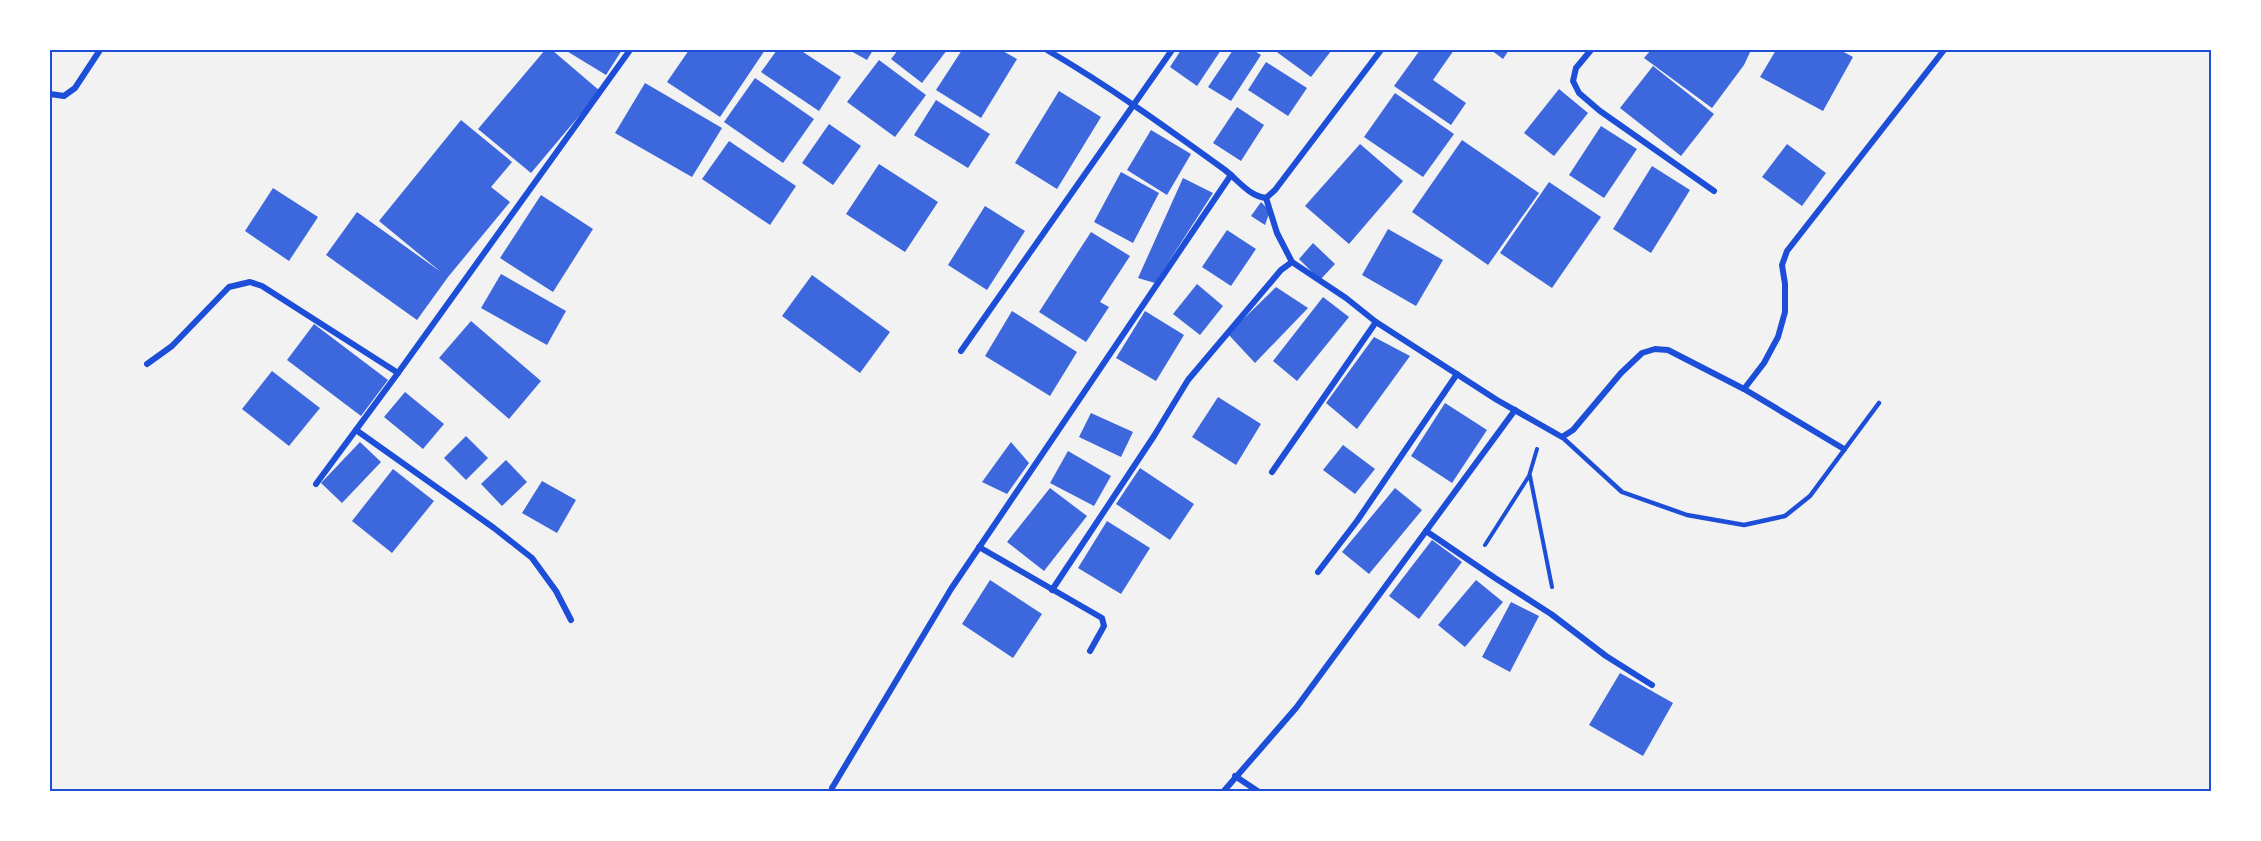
<svg xmlns="http://www.w3.org/2000/svg" width="2261" height="841" viewBox="0 0 2261 841" font-family="'Asap Condensed',sans-serif">
<style>
.building{fill:#3d67dc}
.lines{fill:none;stroke-linecap:round;stroke-linejoin:round}
.path{stroke:#1d4ed8;stroke-width:4}
.service{stroke:#1d4ed8;stroke-width:4.5}
.minor{stroke:#1d4ed8;stroke-width:6}
.neatline{fill:none;stroke:#1d4ed8;stroke-width:2}
</style>
<rect width="100%" height="100%" fill="#f2f2f2"/>
<g class="building">
<path d="M545 50H552L600 91 531 173 478 129Z"/>
<path d="M565 50H622L606 75Z"/>
<path d="M689 50H765L720 117 667 82Z"/>
<path d="M777 50H800L841 77 819 111 761 72Z"/>
<path d="M849 50H873L867 60Z"/>
<path d="M898 50H947L922 83 891 59Z"/>
<path d="M962 50H1001L1017 59 981 118 936 90Z"/>
<path d="M1181 50H1221L1197 86 1170 67Z"/>
<path d="M1233 50H1253L1261 55 1231 101 1208 87Z"/>
<path d="M1274 50H1330L1331 51 1311 77Z"/>
<path d="M1420 50H1454L1433 80 1466 103 1451 125 1394 86Z"/>
<path d="M1491 50H1509L1503 59Z"/>
<path d="M1651 50H1751L1744 65 1712 108 1644 58Z"/>
<path d="M1776 50H1840L1853 57 1823 111 1760 77Z"/>
<path d="M879 60 926 95 895 137 847 102Z"/>
<path d="M1266 62 1307 88 1288 116 1248 90Z"/>
<path d="M1653 66 1714 114 1681 156 1620 108Z"/>
<path d="M755 78 814 119 783 163 724 122Z"/>
<path d="M645 83 722 128 692 177 615 133Z"/>
<path d="M1559 89 1588 113 1554 156 1524 133Z"/>
<path d="M1059 91 1101 117 1057 189 1015 163Z"/>
<path d="M1395 93 1454 134 1423 177 1364 137Z"/>
<path d="M936 100 990 134 968 168 914 135Z"/>
<path d="M1237 107 1264 125 1241 161 1213 143Z"/>
<path d="M461 120 512 162 491 187 510 202 448 277 417 320 326 255 357 212 441 272 379 221Z"/>
<path d="M829 124 861 146 833 185 802 163Z"/>
<path d="M1601 126 1637 149 1604 198 1569 175Z"/>
<path d="M1151 130 1191 154 1167 195 1127 170Z"/>
<path d="M1462 140 1539 193 1488 265 1412 212Z"/>
<path d="M729 141 796 186 770 225 702 179Z"/>
<path d="M1360 144 1403 181 1349 244 1305 206Z"/>
<path d="M1787 144 1826 173 1802 206 1762 177Z"/>
<path d="M879 164 938 202 905 252 846 214Z"/>
<path d="M1652 166 1690 190 1651 253 1613 229Z"/>
<path d="M1121 172 1159 193 1133 243 1094 222Z"/>
<path d="M1183 178 1213 193 1155 283 1138 278Z"/>
<path d="M1549 182 1601 217 1552 288 1500 253Z"/>
<path d="M273 188 318 217 289 261 245 231Z"/>
<path d="M541 195 593 229 553 292 500 258Z"/>
<path d="M1261 202 1270 211 1265 225 1251 216Z"/>
<path d="M985 206 1025 231 987 290 948 265Z"/>
<path d="M1388 229 1443 260 1416 306 1362 275Z"/>
<path d="M1227 230 1256 249 1231 286 1202 267Z"/>
<path d="M1091 232 1130 256 1100 302 1109 307 1086 342 1039 312Z"/>
<path d="M1313 243 1335 264 1320 280 1299 259Z"/>
<path d="M501 274 566 311 547 345 481 308Z"/>
<path d="M812 275 890 332 860 373 782 316Z"/>
<path d="M1197 284 1223 306 1200 335 1173 314Z"/>
<path d="M1276 287 1308 308 1255 363 1228 334Z"/>
<path d="M1323 297 1349 317 1297 381 1273 361Z"/>
<path d="M1012 311 1077 352 1050 396 985 356Z"/>
<path d="M1145 311 1184 335 1156 381 1116 358Z"/>
<path d="M471 321 541 381 509 419 439 358Z"/>
<path d="M314 324 388 380 361 416 287 360Z"/>
<path d="M1374 337 1410 356 1357 429 1326 403Z"/>
<path d="M272 371 320 408 289 446 242 409Z"/>
<path d="M405 392 444 424 423 449 384 417Z"/>
<path d="M1218 397 1261 424 1236 465 1192 437Z"/>
<path d="M1445 403 1487 430 1452 483 1411 456Z"/>
<path d="M1091 413 1133 432 1121 457 1079 437Z"/>
<path d="M466 436 488 458 466 480 444 458Z"/>
<path d="M360 442 381 462 342 503 321 483Z"/>
<path d="M1011 442 1029 463 1007 494 982 482Z"/>
<path d="M1343 445 1375 469 1355 494 1323 470Z"/>
<path d="M1068 451 1111 476 1094 506 1050 483Z"/>
<path d="M506 460 527 482 502 506 481 484Z"/>
<path d="M1140 468 1194 504 1170 540 1116 504Z"/>
<path d="M393 469 434 501 392 553 352 521Z"/>
<path d="M542 481 576 500 557 533 522 513Z"/>
<path d="M1050 488 1087 516 1044 571 1007 542Z"/>
<path d="M1395 488 1422 510 1369 574 1342 552Z"/>
<path d="M1107 521 1150 548 1121 594 1078 568Z"/>
<path d="M1432 540 1462 562 1419 619 1389 596Z"/>
<path d="M990 580 1042 614 1013 658 962 624Z"/>
<path d="M1476 580 1503 602 1465 647 1438 625Z"/>
<path d="M1511 602 1539 616 1510 672 1482 657Z"/>
<path d="M1620 673 1673 703 1643 756 1589 725Z"/>
</g>
<g class="lines">
<g class="path">
<path d="M1530 476 1552 587"/>
<path d="M1485 545 1529 476 1537 449"/>
</g>
<path class="service" d="M1562 437 1622 492 1687 515 1744 525 1785 516 1810 496 1879 403"/>
<g class="minor">
<path d="M1047 50C1109 86 1167 128 1225 170 1238 180 1249 196 1266 198L1275 190 1381 50"/>
<path d="M1591 50 1576 68 1573 81 1579 93 1600 111 1714 191"/>
<path d="M50 94 64 96 75 88 100 50"/>
<path d="M1266 198 1277 233 1292 262 1346 298 1376 322 1497 400 1562 437 1573 430 1621 373 1642 353 1655 349 1668 350 1744 389 1764 363 1778 337 1785 312V284L1782 265 1787 251 1944 50"/>
<path d="M961 351 1172 50"/>
<path d="M147 364 172 346 229 287 250 282 262 286 398 373"/>
<path d="M1744 389 1844 449"/>
<path d="M356 430 494 528 532 558 556 591 571 620"/>
<path d="M1272 472 1376 322"/>
<path d="M316 484 398 373 630 50"/>
<path d="M1426 531 1495 578 1551 614 1606 656 1652 685"/>
<path d="M979 547 1102 618 1104 626 1090 651"/>
<path d="M1318 572 1357 521 1457 374"/>
<path d="M1052 590 1154 436 1188 380 1281 270 1292 262"/>
<path d="M1235 776 1259 792"/>
<path d="M832 788 951 589 1231 175"/>
<path d="M1223 792 1296 708 1515 410"/>
</g>
</g>
<rect width="2261" height="841" fill="none" stroke="#ffffff" stroke-width="102"/>
<rect x="51" y="51" width="2159" height="739" class="neatline"/>
</svg>
